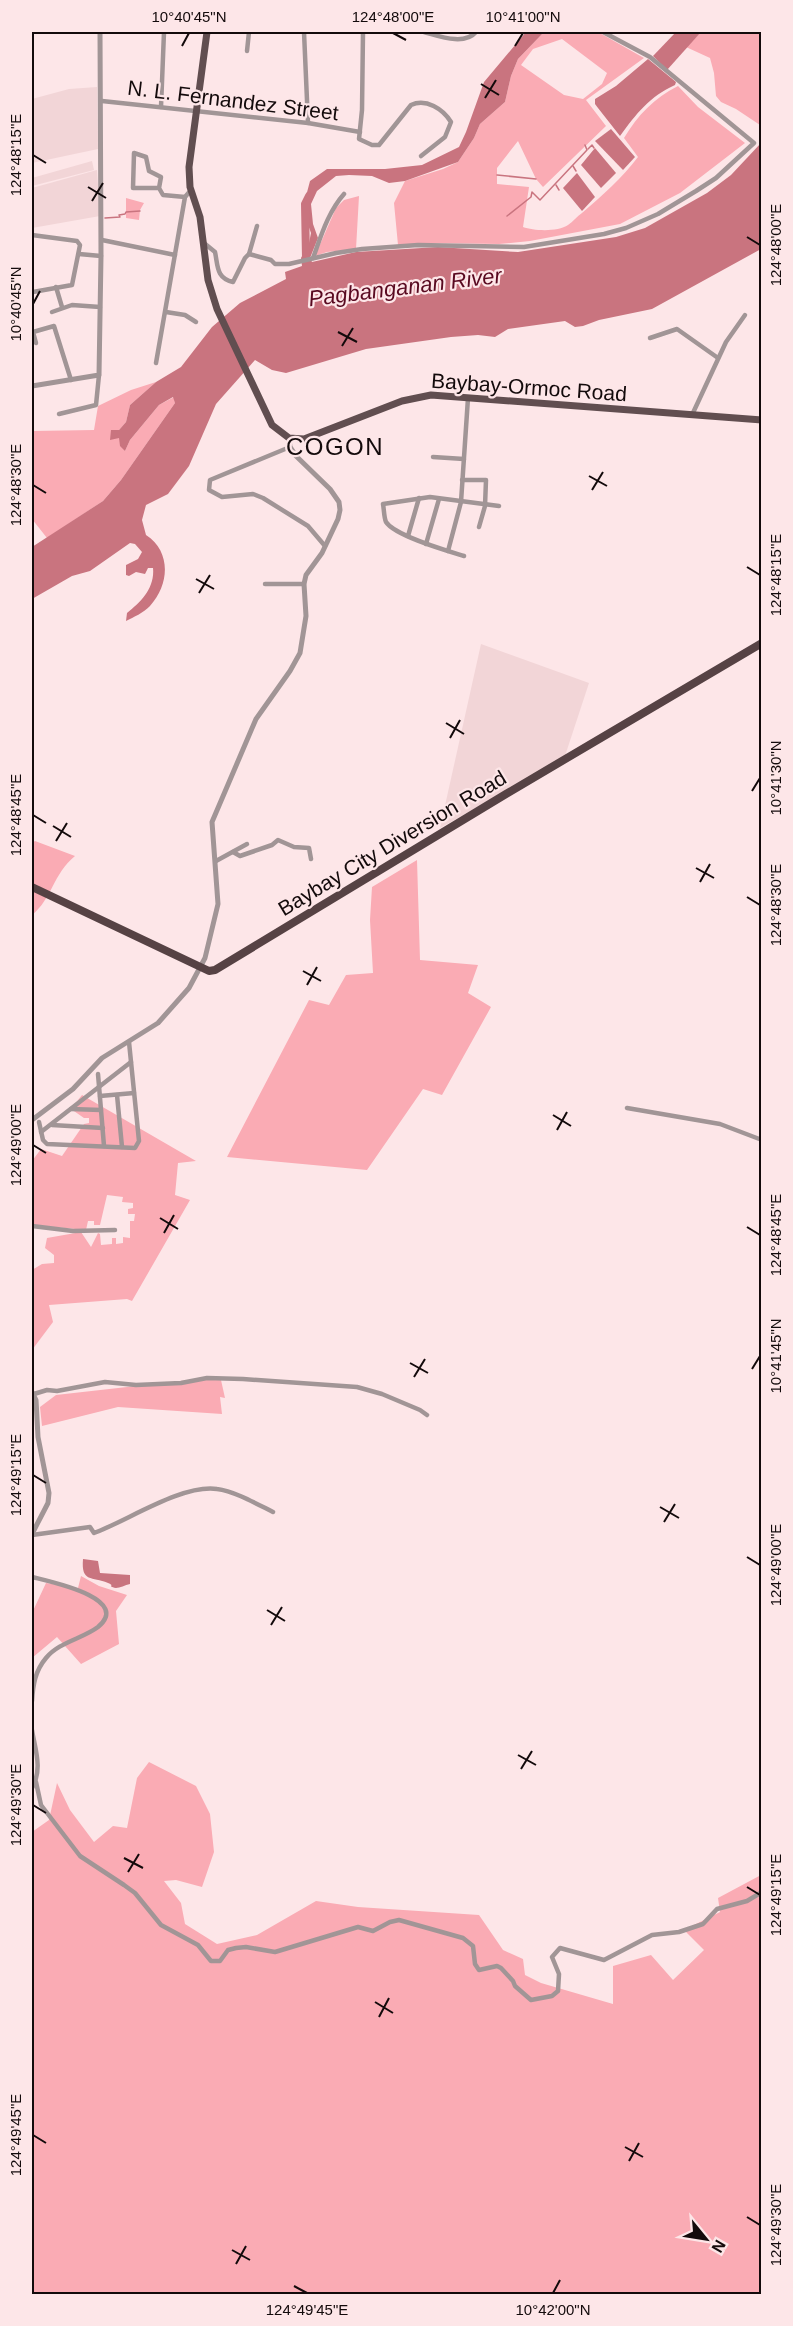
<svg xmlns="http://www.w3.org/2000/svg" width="793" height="2326" viewBox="0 0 793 2326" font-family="Arial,sans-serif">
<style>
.built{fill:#f2d5d7}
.green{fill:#faabb4;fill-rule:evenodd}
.water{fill:#c9747f}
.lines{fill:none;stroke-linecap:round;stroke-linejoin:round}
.stream{stroke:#c9747f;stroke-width:1.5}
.river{stroke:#c9747f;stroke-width:8}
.minor{stroke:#a19596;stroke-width:4.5}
.tertiary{stroke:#a19596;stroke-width:5}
.primary{stroke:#614e50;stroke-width:7}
.trunk{stroke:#564244;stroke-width:8}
.ticks{fill:none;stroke:#130a0b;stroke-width:2}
.labels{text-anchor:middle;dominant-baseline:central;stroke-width:4.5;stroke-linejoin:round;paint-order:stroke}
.street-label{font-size:21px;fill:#130a0b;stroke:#fde6e8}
.water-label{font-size:22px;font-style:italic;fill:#590920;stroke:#fde6e8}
.quarter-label{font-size:24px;letter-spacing:1.5px;fill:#130a0b;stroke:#fde6e8}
.neatline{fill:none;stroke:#130a0b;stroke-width:2}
.ticks-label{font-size:15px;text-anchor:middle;fill:#130a0b}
</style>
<rect width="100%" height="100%" fill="#fde6e8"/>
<g class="built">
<path d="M97 87 98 149 32 163V99L69 89Z"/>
<path d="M92 161 94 170 32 186V178Z"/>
<path d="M97 170 100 216 32 228V188Z"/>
<path d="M481 644 589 683 564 759 440 828Z"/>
</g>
<g class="green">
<path d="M544 32H598L644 58 586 100 606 126 543 187 536 179 518 141 497 168V184L529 187 523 227C534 231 558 232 568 225 573 222 577 216 582 213 602 196 622 178 638 157L624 138C638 115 654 98 678 86L698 107 745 143 680 193 620 224 530 241 499 244 434 243 398 245 394 203 405 181 443 169 458 162 474 138 480 124 505 102 511 76 518 59ZM562 39 607 73 602 84 583 99 564 95 521 65 533 49Z"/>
<path d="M701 32H761L762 121 760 125 736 109 721 102 716 96 714 73 710 58 686 47Z"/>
<path d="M359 196 356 249 327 252 315 256 336 208 344 200Z"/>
<path d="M126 198 144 203 140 210 139 220 126 218Z"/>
<path d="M156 382 130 405 126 422 119 430H111L119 437 125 451 130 440 159 405 174 397 175 403 121 480 103 501 47 538 32 519V431L94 430 98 406 131 390Z"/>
<path d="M35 841 75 856C53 874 52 899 32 915V843Z"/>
<path d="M417 860 420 960 478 965 468 993 491 1007 442 1095 423 1089 367 1170 227 1157 309 1000 329 1005 346 975 373 973 370 920 372 887Z"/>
<path d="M82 1095 196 1161 178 1163 175 1195 190 1200 132 1301 127 1299 49 1305 53 1322 32 1350V1270L42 1264 54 1263V1255L45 1248 47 1238 81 1232 91 1247 98 1233 100 1234 101 1245 112 1244V1238H116V1244L123 1243V1237L130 1238V1221H134L135 1214H128V1209L133 1208V1203L122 1202 123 1197 107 1195 100 1225H94V1221H88L86 1230 33 1225 32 1161 41 1149 62 1156 84 1124 89 1123V1118H84L71 1109Z"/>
<path d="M207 1378 221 1380 225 1398 220 1397 222 1414 118 1407 42 1426 40 1407 56 1395Z"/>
<path d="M81 1576 99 1586 127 1595 116 1611 119 1644 81 1664 57 1637 32 1658V1613L46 1583 78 1588Z"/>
<path d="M149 1762 196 1786 210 1814 214 1852 202 1887 176 1880 164 1881 181 1903 185 1924 217 1944 257 1935 316 1901 358 1907 479 1915 503 1950 523 1959 525 1975 541 1983 613 2004V1966L651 1955 673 1980 704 1950 684 1930 720 1912 718 1898 761 1875V2294H32V1832L49 1820 57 1783 70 1810 94 1842 113 1826 127 1828 137 1778Z"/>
</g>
<g class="water">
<path d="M526 32H544L518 59 511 76 505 102 480 124 474 138 458 162 405 181 389 183 372 176 349 175 336 176 317 191 311 204 313 224 318 238 310 258 312 262 356 252 438 247 518 252 616 237 645 228 707 193 731 175 761 143V249L652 309 599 320 583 326 575 327 565 321 508 329 495 337 478 335 451 337 366 349 286 373 272 370 255 360 216 404 189 466 168 494 146 505 142 520 146 535C171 551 170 584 150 606 143 613 134 617 126 621L127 613C141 602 155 588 153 568H148L145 574 136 572 129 576 126 575V565L138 559 142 552 135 544 130 543 90 571 72 576 32 599V547L103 501 121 480 175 403 173 397 159 405 130 440 125 451 120 446 119 438 110 440 111 430H119L126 422 130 405 156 382 181 367 212 327 240 303 286 279 285 272 302 266 301 258 309 243 311 233 306 219 305 200 310 181 327 169H385L422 165 459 147 466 132 484 82Z"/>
<path d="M676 32H701L667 70 653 56Z"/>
<path d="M648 59 676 82 675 85C650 96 636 114 620 136L598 108 595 104V99L616 86Z"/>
<path d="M611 129 635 157 623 170 595 141Z"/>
<path d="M595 148 616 173 601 188 581 165Z"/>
<path d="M577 173 595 197 582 211 563 188Z"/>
<path d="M83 1559 98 1561 100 1573 130 1575V1584C125 1585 120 1588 116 1588 106 1586 116 1586 108 1583 92 1576 81 1583 83 1559Z"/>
</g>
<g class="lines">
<g class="stream">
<path d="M588 149 592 145 594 148"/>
<path d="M573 166 576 171"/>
<path d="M497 175 536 179"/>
<path d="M556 185 559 190"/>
<path d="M507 216 531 197 532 192 540 200 587 150 585 145"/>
<path d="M105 218 120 217 119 215 125 214 126 212 140 211"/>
</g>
<path class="river" d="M306 258 305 204 309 196"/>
<g class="minor">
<path d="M304 32 308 123"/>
<path d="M363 32 362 110 359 139 372 145H379L411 105C426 98 443 109 451 122L445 137 421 156"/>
<path d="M424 32C439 36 464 46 476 32"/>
<path d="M247 51 249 32"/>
<path d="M102 101 308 123 360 132"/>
<path d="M161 107 164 32"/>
<path d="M159 188H133L134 153 146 157 149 171 161 177 159 188 163 195 185 197"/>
<path d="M32 235 77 241 80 245 72 285 33 292"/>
<path d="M102 240 175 255"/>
<path d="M204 243 215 252C218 266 216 278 233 282L245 258 249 254 271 260 275 264H289L336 253 362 249 418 245 524 247 604 234 626 228 658 214 696 191 716 178 754 143 650 57 603 32"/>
<path d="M79 254 101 256"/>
<path d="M249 254 257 226"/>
<path d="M313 258C321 236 328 212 344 194"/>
<path d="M56 287 62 307"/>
<path d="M52 312 72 305 100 307"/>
<path d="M166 312 185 315 196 322"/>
<path d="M650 338 677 329 718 358"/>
<path d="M36 343 33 332 54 326 71 380"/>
<path d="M156 363 185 197 191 190"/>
<path d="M59 414 96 405 99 375"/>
<path d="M692 415 726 342 745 315"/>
<path d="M290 447 210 480 209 490 222 497 253 494 263 498 308 526 325 546"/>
<path d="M433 457 464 459"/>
<path d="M462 480H486L485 506 479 527"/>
<path d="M408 536 419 498"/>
<path d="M426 544 439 499"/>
<path d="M448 551 461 502 468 398"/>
<path d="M464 556C448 551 395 536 386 522 384 518 384 509 383 504L430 497 499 506"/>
<path d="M265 584H304"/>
<path d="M233 852 240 856 272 845 278 840 294 847 309 848 311 859"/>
<path d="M216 861 247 844"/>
<path d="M98 1074 104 1146"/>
<path d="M117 1095 122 1147"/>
<path d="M100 1096 134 1093"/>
<path d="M627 1108 720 1124 762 1140"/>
<path d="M71 1109 101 1110"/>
<path d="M39 1122 43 1140 47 1144 135 1148 139 1141 129 1042"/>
<path d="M52 1125 103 1128"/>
<path d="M41 1132 131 1062"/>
<path d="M32 1226 73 1231 115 1230"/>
<path d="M34 1394 47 1390 57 1391 105 1382 136 1385 181 1383 207 1378 243 1379 357 1387 382 1394 420 1410 427 1415"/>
<path d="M32 1535 90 1527 94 1533C127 1521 182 1484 217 1489 234 1491 257 1504 273 1512"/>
<path d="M32 1577C47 1581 133 1598 98 1627 82 1639 59 1642 46 1658 35 1671 33 1685 32 1701"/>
<path d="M32 1730C35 1749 43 1769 32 1788"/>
<path d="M36 1782 41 1805 80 1856 124 1885 135 1893 161 1925 198 1945 211 1961H220L228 1950 236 1948 246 1947 275 1952 358 1927 373 1931 390 1922 399 1920 463 1938 473 1946 475 1964 479 1970 497 1966 501 1968 513 1981 515 1986 531 2000 552 1996 558 1991 559 1974 552 1957 560 1948 604 1960 652 1935 679 1932 703 1924 717 1909 747 1901 762 1892"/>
</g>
<g class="tertiary">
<path d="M32 386 99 375 101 256 100 32"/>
<path d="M32 1120 73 1089 102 1058 158 1023 189 988 205 958 218 904 212 822 256 719 290 671 300 653 306 616 304 584 306 575 322 553 338 519 340 510 339 502 330 489 296 456 290 447 289 438"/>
<path d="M32 1392 36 1400 38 1437 49 1493 48 1503 32 1534"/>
</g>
<path class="primary" d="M207 32 189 167 190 187 200 217 208 280 217 309 272 425 289 438 304 439 402 401 431 395 762 420"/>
<path class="trunk" d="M32 887 209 971 215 970 506 794 762 643"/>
</g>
<path class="ticks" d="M393 33 406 40M182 46 189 33M515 46 523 33M481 84 499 95M485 98 496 80M33 155 46 163M88 187 106 198M92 201 103 183M747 237 760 245M33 304 40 291M338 332 357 342M342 346 353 328M589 476 607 486M33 485 46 493M592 490 603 472M747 567 760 575M196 579 214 589M199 593 210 575M446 723 464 734M450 738 460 720M752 791 760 778M33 815 46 823M53 826 71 837M56 841 67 823M696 868 714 878M700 882 710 864M747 897 760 905M303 971 321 981M307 985 317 967M553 1115 571 1126M557 1130 567 1112M33 1145 46 1153M160 1218 178 1229M747 1227 760 1235M164 1233 174 1215M410 1363 428 1373M752 1369 760 1356M414 1377 425 1359M33 1475 46 1483M660 1507 679 1518M664 1522 675 1504M747 1557 760 1565M267 1610 285 1621M271 1625 282 1607M518 1755 536 1765M521 1769 532 1751M33 1805 46 1813M124 1858 143 1868M128 1872 139 1854M747 1887 760 1895M375 2002 393 2013M379 2017 389 1998M33 2135 46 2143M625 2147 643 2157M629 2161 639 2143M747 2217 760 2225M232 2250 250 2260M236 2264 246 2246M294 2286 307 2293M553 2293 560 2280"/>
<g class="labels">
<g class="street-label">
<text transform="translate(233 100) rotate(7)">N. L. Fernandez Street</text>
<text transform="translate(529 387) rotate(4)">Baybay-Ormoc Road</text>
<text transform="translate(392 843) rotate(-31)">Baybay City Diversion Road</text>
</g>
<g class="water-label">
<text transform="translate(405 287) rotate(-7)">Pagbanganan River</text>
</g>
<g class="quarter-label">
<text x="335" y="446">COGON</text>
</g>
</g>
<rect width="793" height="2326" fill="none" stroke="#fde6e8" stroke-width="66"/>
<g transform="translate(706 2239) rotate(120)" stroke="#fde6e8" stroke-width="4.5" paint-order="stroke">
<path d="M0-4.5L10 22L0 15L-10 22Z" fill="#130a0b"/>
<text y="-9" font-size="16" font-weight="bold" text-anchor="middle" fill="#130a0b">N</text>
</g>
<rect x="33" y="33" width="727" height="2260" class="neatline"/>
<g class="ticks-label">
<text x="189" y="22">10°40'45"N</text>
<text x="393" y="22">124°48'00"E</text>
<text x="523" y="22">10°41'00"N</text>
<text transform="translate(16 155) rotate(-90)" y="5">124°48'15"E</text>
<text transform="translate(776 245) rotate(-90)" y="5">124°48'00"E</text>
<text transform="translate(16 304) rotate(-90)" y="5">10°40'45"N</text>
<text transform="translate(16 485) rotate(-90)" y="5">124°48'30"E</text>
<text transform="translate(776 575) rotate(-90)" y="5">124°48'15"E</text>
<text transform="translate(776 778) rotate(-90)" y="5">10°41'30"N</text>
<text transform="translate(16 815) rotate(-90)" y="5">124°48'45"E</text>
<text transform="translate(776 905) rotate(-90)" y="5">124°48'30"E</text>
<text transform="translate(16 1145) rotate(-90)" y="5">124°49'00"E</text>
<text transform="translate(776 1235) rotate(-90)" y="5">124°48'45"E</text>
<text transform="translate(776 1356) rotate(-90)" y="5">10°41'45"N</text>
<text transform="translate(16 1475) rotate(-90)" y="5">124°49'15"E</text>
<text transform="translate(776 1565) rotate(-90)" y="5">124°49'00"E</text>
<text transform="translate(16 1805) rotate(-90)" y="5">124°49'30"E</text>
<text transform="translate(776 1895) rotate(-90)" y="5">124°49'15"E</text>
<text transform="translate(16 2135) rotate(-90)" y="5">124°49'45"E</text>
<text transform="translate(776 2225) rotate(-90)" y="5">124°49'30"E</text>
<text x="307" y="2315">124°49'45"E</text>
<text x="553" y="2315">10°42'00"N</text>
</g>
</svg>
